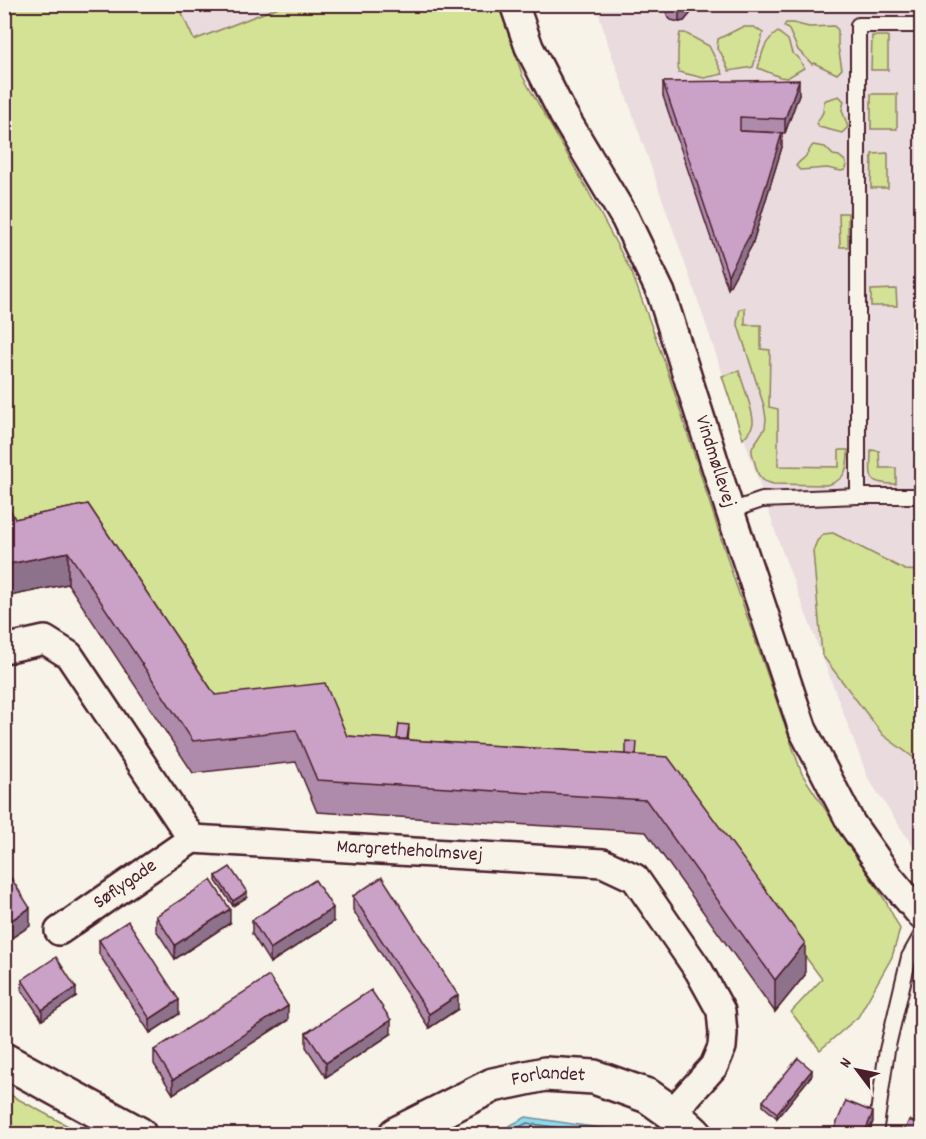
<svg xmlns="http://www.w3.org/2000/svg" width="926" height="1139" viewBox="0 0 926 1139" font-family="Dekko,sans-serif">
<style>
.built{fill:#eadbde}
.green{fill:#d3e295;stroke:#8e8060;stroke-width:1.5}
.water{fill:#8cdaeb;stroke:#728f9e;stroke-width:1.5}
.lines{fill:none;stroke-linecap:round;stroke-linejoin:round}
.shore{stroke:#646a78;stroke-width:1.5}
.lane-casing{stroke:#4a1f2b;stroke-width:18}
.street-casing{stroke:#4a1f2b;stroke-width:32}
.secondary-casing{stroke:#4a1f2b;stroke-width:38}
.lane{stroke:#f7f3e8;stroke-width:14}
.street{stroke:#f7f3e8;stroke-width:27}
.secondary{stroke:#f7f3e8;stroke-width:33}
.wall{fill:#af8bab;stroke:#4a1f2b;stroke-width:1.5}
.shaded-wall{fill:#8e718b;stroke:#4a1f2b;stroke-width:1.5}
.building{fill:#cba2c7;stroke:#4a1f2b;stroke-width:1.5}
.labels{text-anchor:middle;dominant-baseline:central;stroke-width:6;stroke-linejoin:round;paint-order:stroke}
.street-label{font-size:20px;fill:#4a1f2b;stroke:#f7f3e8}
</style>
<rect width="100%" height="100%" fill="#f7f3e8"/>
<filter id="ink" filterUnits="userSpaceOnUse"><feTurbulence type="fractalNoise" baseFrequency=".0167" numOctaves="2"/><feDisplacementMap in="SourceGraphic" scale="12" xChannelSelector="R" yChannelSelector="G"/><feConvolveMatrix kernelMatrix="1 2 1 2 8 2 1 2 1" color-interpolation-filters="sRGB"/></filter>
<g filter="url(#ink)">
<g class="built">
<path d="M178 5H284L194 40Z"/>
<path d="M596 5H921V846L914 848 868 778 781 548 696 295 608 44Z"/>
</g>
<g class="green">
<path d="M4 5H178L194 40 284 5H499L523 77 587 189 632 273 666 366 734 579 802 774 885 900 900 929 892 957 858 1017 820 1050 791 1012 822 979 677 784 220 721 22 541 4 509Z"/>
<path d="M786 23H793L809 27 834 26 838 30V46L842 69 837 74 814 63 812 64 798 50 789 30 784 26Z"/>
<path d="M742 27H754L763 33 753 67 729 71 721 53 717 49 718 39Z"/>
<path d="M778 32 788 40 792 53 798 57 804 68 787 78 780 77 758 68C763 52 763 42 778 32Z"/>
<path d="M680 33H685L709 46 723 74 704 78 679 72C677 65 678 40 680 33Z"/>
<path d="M872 36H888V70H871Z"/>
<rect x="871" y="94" width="26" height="35"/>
<path d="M839 96 844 101 842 110 848 127 842 133 819 127 817 123 823 112 824 102 826 100Z"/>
<path d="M813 145 825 147 833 155 839 156 845 161 847 166 845 170 841 171 827 168 800 170 796 166C799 161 801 161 804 158 808 155 809 149 813 145Z"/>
<path d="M888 153V188H871L872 154Z"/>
<path d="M839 213H848V247H840Z"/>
<path d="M896 289 897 306H871V290Z"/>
<path d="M745 308V325H761V349L770 350 769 407 778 409V466L839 467V450H848C848 468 846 481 826 485L773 484 764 481 758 474 752 453V448L765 428 766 419 764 406 737 322 740 309Z"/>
<path d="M739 371C742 383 754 411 753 423 752 430 747 434 743 439L722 376Z"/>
<path d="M871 450 879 451 880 468H896V484C865 484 871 477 871 450Z"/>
<path d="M833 533 905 570 921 571V763L883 735 822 655 813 551 817 541 824 534Z"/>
<path d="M4 1092H5L83 1134H5Z"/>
</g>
<path class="water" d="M526 1117 619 1131 623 1134H494Z"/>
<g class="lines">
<path class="shore" d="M506 1134 527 1123 600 1134"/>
<g class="lane-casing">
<g id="lane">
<path d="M858 496V25H922"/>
<path d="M730 511 762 500 858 496H922"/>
<path d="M875 1134 887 1050 909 957 922 934"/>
</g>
</g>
<g class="street-casing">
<g id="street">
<path id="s1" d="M514 4 529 47 563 114 625 218 661 293 730 511 803 730 851 823 889 877 922 916"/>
<path d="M4 649 45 640 69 655 192 839"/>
<path id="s2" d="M192 839 603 863 635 878 699 971 721 1011 723 1033 722 1047 714 1066 672 1113"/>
<path id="s3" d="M59 931 192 839"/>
</g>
</g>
<g class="secondary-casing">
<g id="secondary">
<path d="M4 1060 139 1134"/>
<path id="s4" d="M396 1134 493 1085 545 1074 594 1077 648 1096 672 1113 695 1134"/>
</g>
</g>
<use href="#lane" class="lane"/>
<use href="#street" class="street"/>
<use href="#secondary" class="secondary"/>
</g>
<g class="wall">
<path d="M665 4H691L690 14 684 21 679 22 671 20 668 17 665 9Z"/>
<path d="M663 82 799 94 785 133 740 131 782 147 752 245 728 289 663 96Z"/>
<path d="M4 498 15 519 88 504 215 695 347 736 397 740 409 729 408 740 636 755 805 975 775 1012 646 832 317 812 296 762 193 773 68 584 4 597Z"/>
<path d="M216 876 247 897 233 906 216 881Z"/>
<path d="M353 896 458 1009 429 1028 353 910Z"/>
<path d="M156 916 230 923 175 959 156 930Z"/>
<path d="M252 920 333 922 270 963 252 934Z"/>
<path d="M99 940 179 1014 150 1033 99 954Z"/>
<path d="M22 980 76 997 42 1020 22 990Z"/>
<path d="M288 1020 173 1094 154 1064V1050Z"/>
<path d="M306 1033 391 1034 326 1077 306 1047Z"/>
<path d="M812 1075 777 1118 763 1106V1101Z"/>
</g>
<g class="shaded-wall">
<path d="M686 4H691L690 14 684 21 679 22V8Z"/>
<path d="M799 80V94L785 133V119Z"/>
<path d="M782 133V147L752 245 728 289V275Z"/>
<path d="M68 552V584L4 597V565Z"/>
<path d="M247 892V897L233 906V901Z"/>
<path d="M30 908V926L4 943V925Z"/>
<path d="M333 908V922L270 963V949Z"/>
<path d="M230 909V923L175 959V945Z"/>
<path d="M805 943V975L775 1012V980Z"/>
<path d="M76 988V997L42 1020V1010Z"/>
<path d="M458 995V1009L429 1028V1014Z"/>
<path d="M179 1000V1014L150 1033V1019Z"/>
<path d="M288 1006V1020L173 1094V1080Z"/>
<path d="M391 1020V1034L326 1077V1063Z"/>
<path d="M812 1070V1075L777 1118V1113Z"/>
<path d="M873 1112V1122L868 1134H864Z"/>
</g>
<g class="building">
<path d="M670 4H686L684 7 679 8Z"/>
<path d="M799 80 785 119 740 117V131L782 133 752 231 728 275 663 82Z"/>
<path d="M4 498 15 519 88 504 215 695 325 683 347 736 668 757 805 943 775 980 646 800 317 780 296 730 193 741 68 552 4 565Z"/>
<path d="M399 724 409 725 407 739H397Z"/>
<path d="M626 741 637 742 636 755 626 754Z"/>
<path d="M4 867 30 908 4 925Z"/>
<path d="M230 867 247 892 233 901 216 876Z"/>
<path d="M382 877 458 995 429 1014 353 896Z"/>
<path d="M211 880 230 909 175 945 156 916Z"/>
<path d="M315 880 333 908 270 949 252 920Z"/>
<path d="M128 921 179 1000 150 1019 99 940Z"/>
<path d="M56 957 76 988 42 1010 22 980Z"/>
<path d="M269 976 288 1006 173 1080 154 1050Z"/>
<path d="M371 990 391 1020 326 1063 306 1033Z"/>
<path d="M798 1058 812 1070 777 1113 763 1101Z"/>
<path d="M846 1101 873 1112 864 1134H832Z"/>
<path d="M909 1120 921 1125V1134H903Z"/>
</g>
</g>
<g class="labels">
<g class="street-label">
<text stroke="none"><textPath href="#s1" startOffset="502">Vindmøllevej</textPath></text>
<text stroke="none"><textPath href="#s2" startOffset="218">Margretheholmsvej</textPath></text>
<text stroke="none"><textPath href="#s3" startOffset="81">Søflygade</textPath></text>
<text stroke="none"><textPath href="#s4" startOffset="165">Forlandet</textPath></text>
</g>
</g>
<rect width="926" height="1139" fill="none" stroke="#f7f3e8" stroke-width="24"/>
<rect x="12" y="12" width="902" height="1115" fill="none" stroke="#4a1f2b" stroke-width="2" filter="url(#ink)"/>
<g transform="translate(857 1070) rotate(302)" stroke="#f7f3e8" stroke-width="4.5" paint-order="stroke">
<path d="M0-4.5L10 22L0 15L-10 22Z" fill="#4a1f2b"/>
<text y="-9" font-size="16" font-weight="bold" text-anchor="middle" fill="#4a1f2b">N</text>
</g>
</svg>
